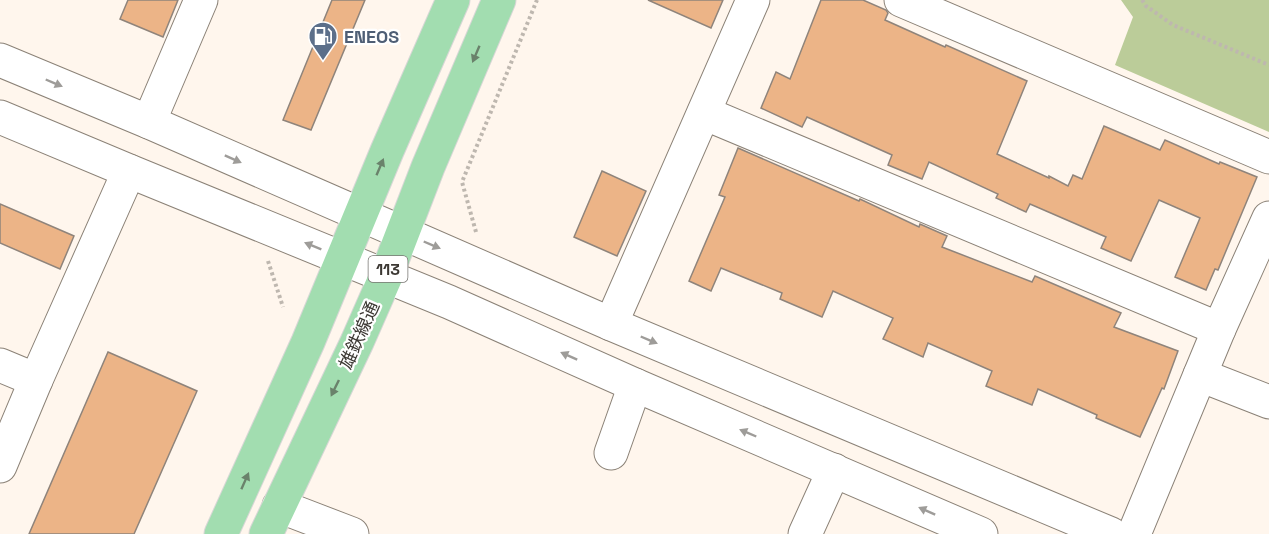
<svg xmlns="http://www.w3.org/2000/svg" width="1269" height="534" viewBox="0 0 1269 534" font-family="'Space Grotesk','Noto Sans JP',sans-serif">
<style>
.green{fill:#bc9}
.building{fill:#ecb487;stroke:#8f847b;stroke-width:1.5}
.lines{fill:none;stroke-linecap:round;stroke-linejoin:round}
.minor-casing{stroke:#8b8277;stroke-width:35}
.major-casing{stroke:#d8d7d6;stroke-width:35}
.path{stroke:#beb7af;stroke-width:4;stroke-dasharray:3 3;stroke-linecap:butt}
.minor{stroke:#fff;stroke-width:33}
.major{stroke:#a2ddb0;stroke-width:33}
.oneway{fill:#6a826b}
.oneway2{fill:#9e9c99}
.labels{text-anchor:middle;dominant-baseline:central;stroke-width:4.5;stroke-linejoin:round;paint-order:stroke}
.shield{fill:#fff;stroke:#767470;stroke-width:1.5}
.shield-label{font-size:16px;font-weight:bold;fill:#3c3833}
.service-label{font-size:18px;font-weight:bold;fill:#4e5e75;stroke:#fff;text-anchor:start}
.street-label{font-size:18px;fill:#3c3833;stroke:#fff}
</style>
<rect width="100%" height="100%" fill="#fff6ed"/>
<path class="green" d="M1121 0H1269V132L1115 65 1133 17Z"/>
<g class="building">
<path d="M128 0H178L163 37 120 19Z"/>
<path d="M332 0H365L311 130 283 120Z"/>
<path d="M648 0H723L711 28Z"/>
<path d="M821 0H863L886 10 888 13 885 20 945 47 946 45 1027 81 997 154 1049 178V176L1068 186 1073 175 1082 179 1104 126 1160 150 1165 140 1219 164 1220 162 1257 177 1218 270 1215 269 1206 290 1175 277 1200 218 1159 200 1131 261 1101 248 1106 237 1030 204 1026 212 996 198 998 194 929 162 922 179 888 165 892 155 807 117 802 127 761 108 776 72 790 79Z"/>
<path d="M738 148 859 201 860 199 919 227 920 224 947 236 942 247 1032 282 1035 276 1121 313 1114 327 1178 351 1164 389 1162 388 1140 437 1096 418 1097 415 1038 389 1032 405 986 386 992 371 928 343 923 357 883 339 893 318 833 291 822 317 780 299 782 293 721 268 711 291 689 281 725 197 719 195Z"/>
<path d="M602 171 646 191 617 256 574 237Z"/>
<path d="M0 204 74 236 60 269 0 243Z"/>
<path d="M108 352 197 391 134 534H29Z"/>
</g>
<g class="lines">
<g class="minor-casing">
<g id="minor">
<path d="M901 0 1269 157"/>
<path d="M0 60 149 122 611 324 1111 534"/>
<path d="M704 113 1219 329"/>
<path d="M0 117 129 171 449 302 635 385 981 534"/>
<path d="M149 122 201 0"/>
<path d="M611 324 753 0"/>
<path d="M0 365 36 380"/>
<path d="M1200 375 1269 402"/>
<path d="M611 453 635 385"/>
<path d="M0 466 36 380 129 171"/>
<path d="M279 506 352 534"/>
<path d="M805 534 834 470"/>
<path d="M1134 534 1219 329 1269 218"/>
</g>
</g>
<g class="major-casing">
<g id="major">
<path d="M221 534 308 342 387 151 453 0"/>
<path d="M266 534 357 342 386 276 428 167 499 0"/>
</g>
</g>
<g class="path">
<path d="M1142 0 1146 6 1173 25 1269 65"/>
<path d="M476 232 462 182 537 0"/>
<path d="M268 261 283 307"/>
</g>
<use href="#minor" class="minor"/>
<use href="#major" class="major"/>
</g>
<defs><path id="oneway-solid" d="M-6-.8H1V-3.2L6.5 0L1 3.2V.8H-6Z" transform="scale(1.5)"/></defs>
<g class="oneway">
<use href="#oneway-solid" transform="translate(476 54) rotate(113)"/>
<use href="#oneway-solid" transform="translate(380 167) rotate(-67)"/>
<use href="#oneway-solid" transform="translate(335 388) rotate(116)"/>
<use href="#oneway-solid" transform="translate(245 481) rotate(-66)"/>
</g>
<g class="oneway2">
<use href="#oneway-solid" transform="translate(54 83) rotate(23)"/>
<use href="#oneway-solid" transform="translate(233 159) rotate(24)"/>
<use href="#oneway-solid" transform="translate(432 245) rotate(23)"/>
<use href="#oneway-solid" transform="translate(313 246) rotate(-158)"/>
<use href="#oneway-solid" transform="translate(649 340) rotate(23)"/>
<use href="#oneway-solid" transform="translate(569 356) rotate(-156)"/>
<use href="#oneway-solid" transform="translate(748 433) rotate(-157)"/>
<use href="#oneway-solid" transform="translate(927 511) rotate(-156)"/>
</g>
<defs>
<g id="fuel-pin" transform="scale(1.5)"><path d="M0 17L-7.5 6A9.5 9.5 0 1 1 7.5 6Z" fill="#5c6f8a" stroke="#fff"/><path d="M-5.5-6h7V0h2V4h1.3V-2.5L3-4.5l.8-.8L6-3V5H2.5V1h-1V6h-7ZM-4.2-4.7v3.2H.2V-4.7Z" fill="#fff"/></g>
</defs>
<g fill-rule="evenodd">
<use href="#fuel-pin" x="323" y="36"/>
</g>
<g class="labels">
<rect class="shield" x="368.5" y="256" width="39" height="26" rx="4.5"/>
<g class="shield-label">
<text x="388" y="269">113</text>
</g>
<g class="service-label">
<text x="344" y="36">ENEOS</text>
</g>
<g class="street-label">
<text transform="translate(359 335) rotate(-66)">雄鉄線通</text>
</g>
</g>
</svg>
